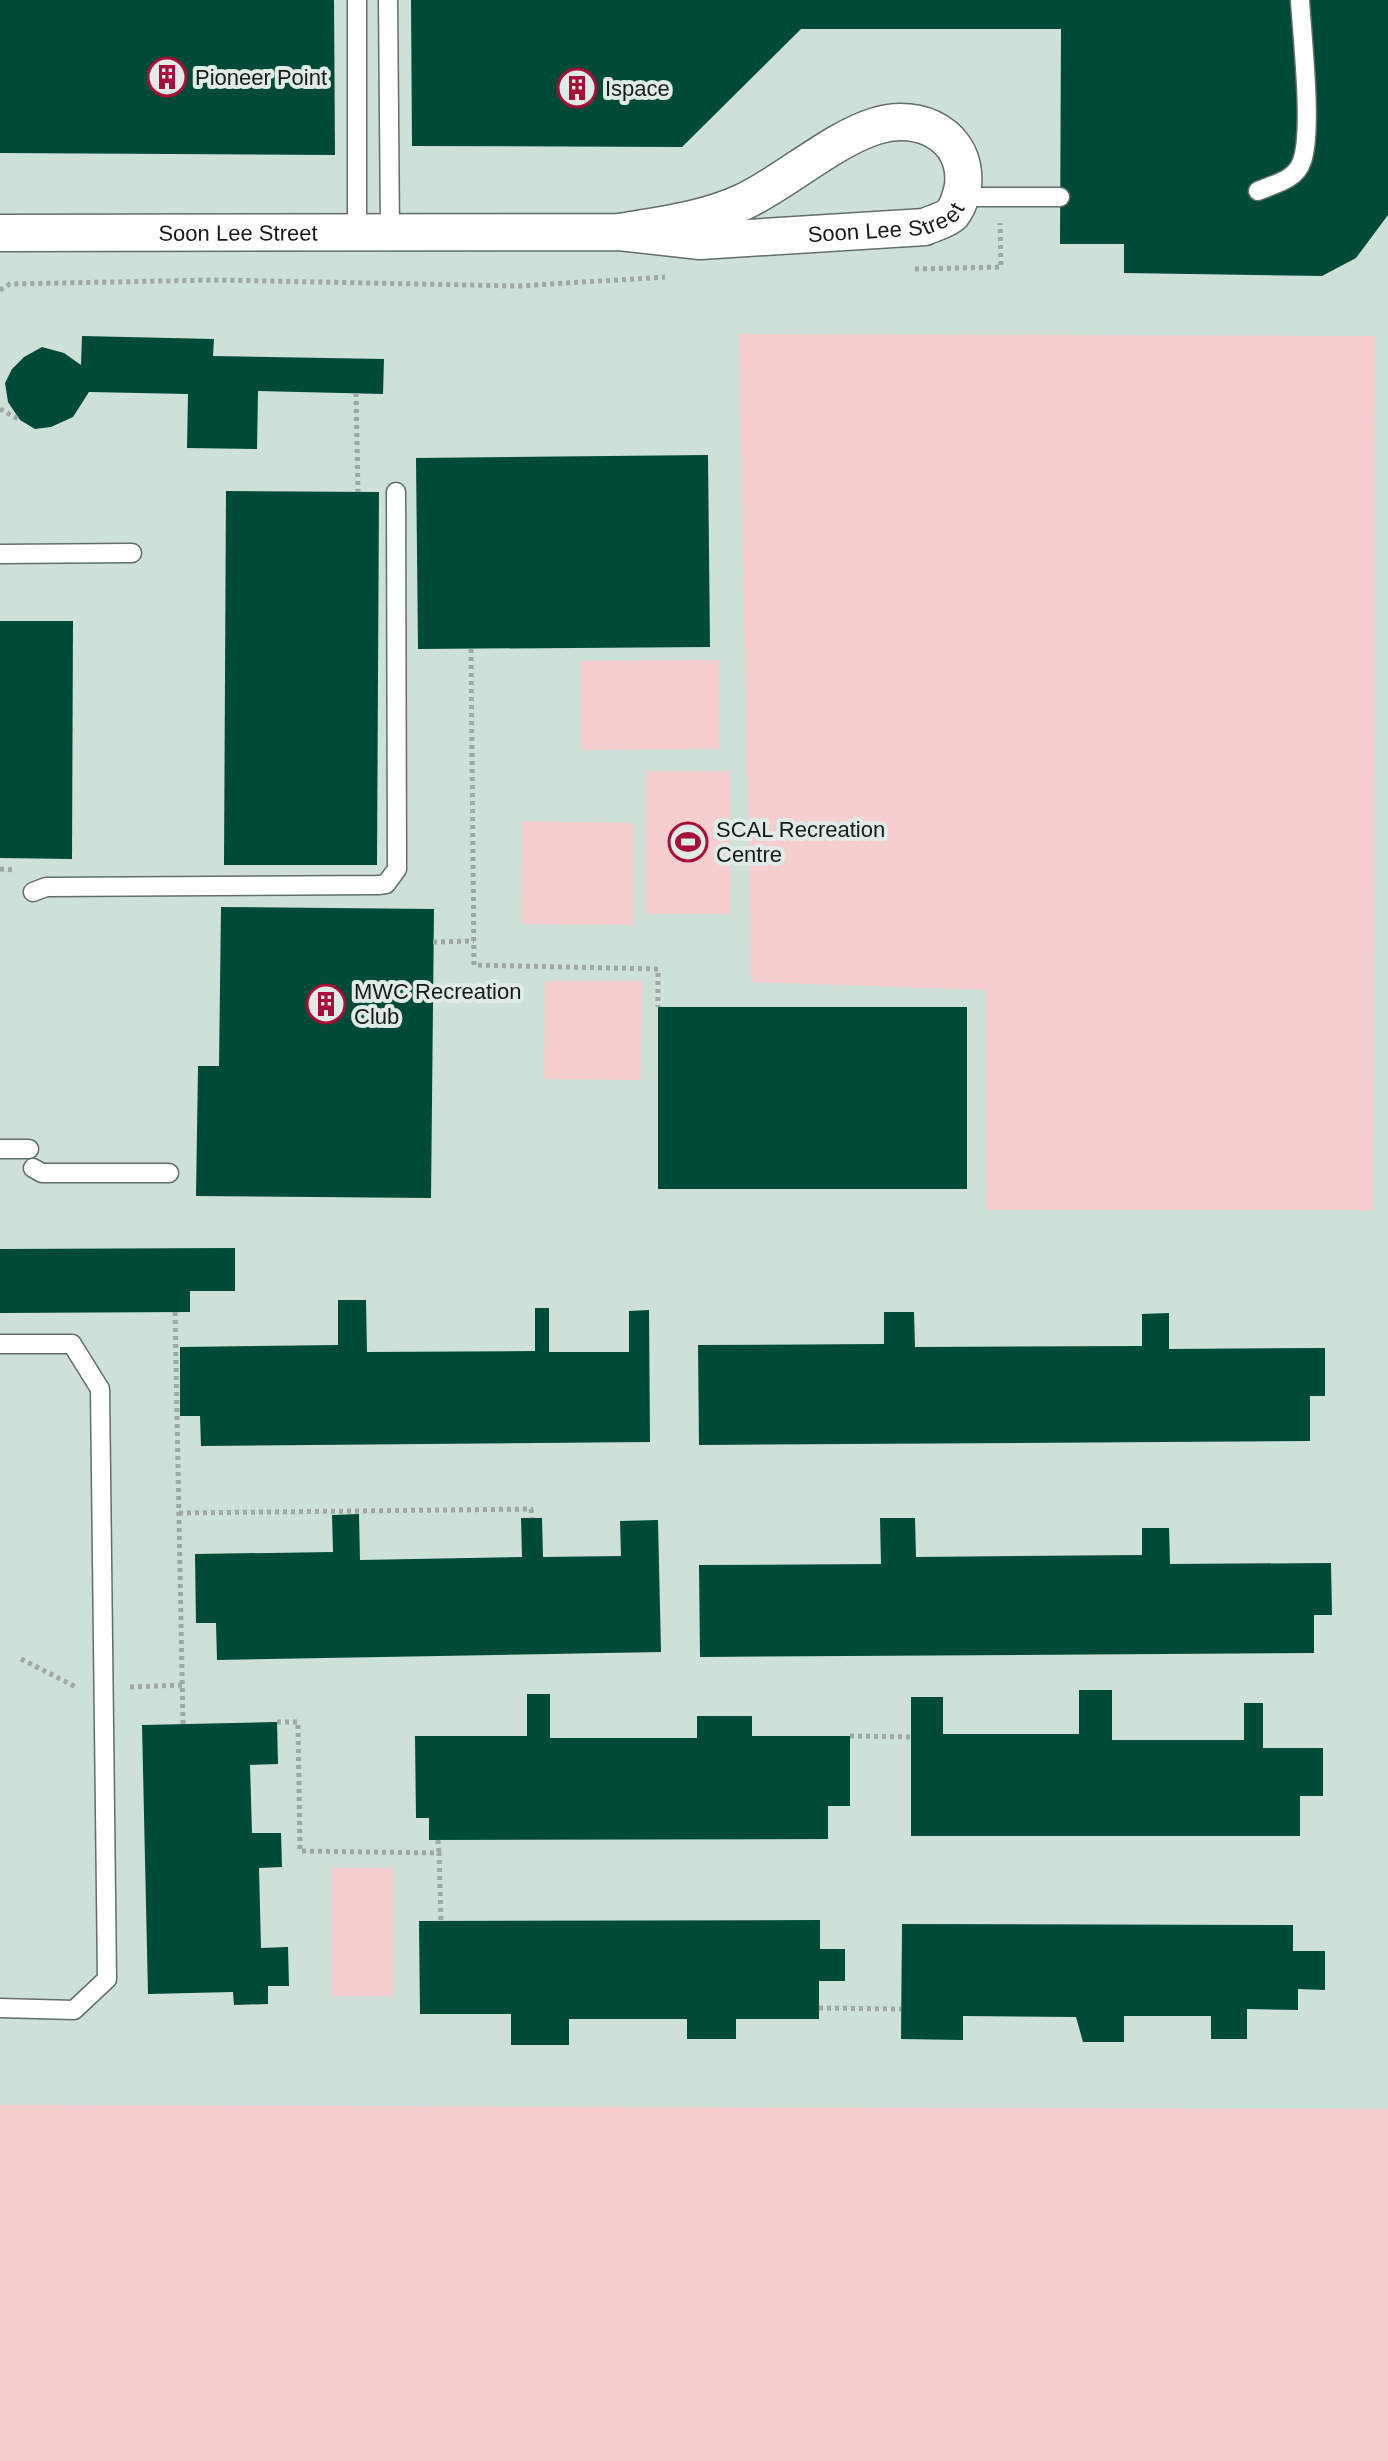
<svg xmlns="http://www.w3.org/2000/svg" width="1388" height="2461" viewBox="0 0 1388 2461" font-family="Arial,sans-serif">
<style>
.built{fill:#cde1d9}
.grass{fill:#f7ced0}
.building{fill:#004a38}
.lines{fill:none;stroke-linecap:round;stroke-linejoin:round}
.service-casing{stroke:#636d69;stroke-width:21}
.minor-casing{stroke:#636d69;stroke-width:39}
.path{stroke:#9ea8a4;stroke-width:5;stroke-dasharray:4 4;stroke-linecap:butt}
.service{stroke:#fff;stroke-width:18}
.minor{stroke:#fff;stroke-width:36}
.labels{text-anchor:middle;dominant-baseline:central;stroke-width:8;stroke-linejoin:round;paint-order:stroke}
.poi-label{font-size:22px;fill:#161a18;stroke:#dfebe6;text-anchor:start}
.street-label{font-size:22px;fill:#161a18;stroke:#dfebe6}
</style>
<rect width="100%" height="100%" fill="#dfebe6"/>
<rect class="built" x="0" y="0" width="1388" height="2461"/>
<g class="grass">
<path d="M739 334 1375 336 1373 1210H987L986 990 751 982Z"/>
<path d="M719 660V749L581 750V661Z"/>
<rect x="646" y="771" width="84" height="143"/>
<path d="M522 821 633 823V925L521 924Z"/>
<path d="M545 981H642L641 1080 544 1079Z"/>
<rect x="332" y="1868" width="61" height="128"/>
<path d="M0 2105 1388 2109V2461H0Z"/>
</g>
<g class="building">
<path d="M0 0H334L335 155 0 153Z"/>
<path d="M411 0H1388V215L1356 258 1322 276 1124 273V244H1060L1061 29H801L682 147 412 146Z"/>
<path d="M82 336 214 339 213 356 384 359 383 394 258 391 257 449 187 448 188 394 89 392 73 417 51 427 35 429 20 420 8 402 5 383 12 369 24 357 42 347 64 353 81 365Z"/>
<path d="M708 455 710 647 418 649 416 458Z"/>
<path d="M226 491 379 492 377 865H224Z"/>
<path d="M0 621H73L72 859 0 858Z"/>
<path d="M221 907 434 909 431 1198 196 1196 198 1066H219Z"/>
<rect x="658" y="1007" width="309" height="182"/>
<path d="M235 1248V1291H190V1312L0 1313V1249Z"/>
<path d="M338 1300H366L367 1352 535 1351V1308H549V1352H629V1311L649 1310 650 1442 201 1446 200 1416H180V1347L338 1345Z"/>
<path d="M884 1312H914L915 1347 1142 1346V1314L1169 1313V1349L1325 1348V1396H1310V1441L699 1445 698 1345 884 1344Z"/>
<path d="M359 1514 360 1560 522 1557 521 1518H542L543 1557 621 1556 620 1521 658 1520 661 1652 217 1660 216 1623H196L195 1554 333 1552 332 1515Z"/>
<path d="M880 1518H915L916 1557 1142 1555V1528H1169L1170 1564 1331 1563 1332 1615H1314V1653L700 1657 699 1565 881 1564Z"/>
<path d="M1079 1690H1112V1740H1244V1703H1263V1748H1323V1796H1300V1836H911V1697H943V1734H1079Z"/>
<path d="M527 1694H550V1738H697V1716H752V1736H850V1806H828V1839L429 1840V1818H416L415 1736H527Z"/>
<path d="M277 1722 278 1764 250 1765 252 1833H281L282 1867 259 1868 261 1948 288 1947 289 1986H268V2004L234 2005 233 1992 148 1994 142 1725Z"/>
<path d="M820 1920V1949H845V1981H819V2019H736V2039H687V2019H569V2045H511V2014H420L419 1921Z"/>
<path d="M902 1924 1293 1925V1951H1325V1990L1298 1989V2010L1247 2009V2039H1211V2016H1124V2042H1083L1076 2017 963 2016V2040L901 2039Z"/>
</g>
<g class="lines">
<g class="service-casing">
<g id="service">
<path d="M388 0 390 232"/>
<path d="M1258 191C1274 184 1296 180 1302 161 1313 130 1302 36 1300 0"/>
<path d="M961 197H1060"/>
<path d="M357 232V0"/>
<path d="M0 554 132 553"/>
<path d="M33 892 46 887 378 885 386 884 397 869 396 492"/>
<path d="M0 1149H29"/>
<path d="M33 1168 42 1173H169"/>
<path d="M0 1344H72L100 1389 107 1979 74 2010 0 2008"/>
</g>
</g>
<g class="minor-casing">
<g id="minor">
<path id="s1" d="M0 233 619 232 700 241 925 227C933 223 946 220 952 214 959 205 961 196 963 186 968 136 920 112 876 126 833 139 784 183 743 202 704 220 661 225 619 232"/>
</g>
</g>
<g class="path">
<path d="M915 269 1001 267 1000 223"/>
<path d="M0 290 10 284 216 280 519 286 665 277"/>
<path d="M356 393 358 492"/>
<path d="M0 409 20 420"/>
<path d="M471 649 474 965 658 969V1007"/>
<path d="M0 869 15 870"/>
<path d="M433 942 474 941"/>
<path d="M175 1312 183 1724"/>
<path d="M179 1513 531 1509 532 1518"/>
<path d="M21 1659 76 1687"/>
<path d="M130 1687 182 1685"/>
<path d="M277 1722H298L300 1851 439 1853 441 1921"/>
<path d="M850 1736 911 1737"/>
<path d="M438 1840 439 1853"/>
<path d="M819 2008 901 2009"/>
</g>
<use href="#service" class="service"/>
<use href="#minor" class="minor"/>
</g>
<defs>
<g id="building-ring" transform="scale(2)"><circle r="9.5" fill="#dfebe6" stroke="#a70e3a" stroke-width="1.5"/><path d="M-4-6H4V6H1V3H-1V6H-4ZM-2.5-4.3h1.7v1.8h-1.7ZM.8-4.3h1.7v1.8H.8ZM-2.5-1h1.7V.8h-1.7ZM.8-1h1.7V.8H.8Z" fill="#a70e3a"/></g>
<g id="stadium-ring" transform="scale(2)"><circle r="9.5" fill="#dfebe6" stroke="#a70e3a" stroke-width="1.5"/><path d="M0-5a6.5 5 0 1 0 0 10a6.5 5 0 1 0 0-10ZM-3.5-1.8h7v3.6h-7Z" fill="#a70e3a"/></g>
</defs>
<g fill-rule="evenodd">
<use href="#building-ring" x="167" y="77"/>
<use href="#building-ring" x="577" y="88"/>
<use href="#stadium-ring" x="688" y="842"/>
<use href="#building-ring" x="326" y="1004"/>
</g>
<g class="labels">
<g class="poi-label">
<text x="195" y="77">Pioneer Point</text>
<text x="605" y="88">Ispace</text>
<text x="716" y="829">SCAL Recreation<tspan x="716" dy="25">Centre</tspan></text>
<text x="354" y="991">MWC Recreation<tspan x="354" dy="25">Club</tspan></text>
</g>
<g class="street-label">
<text stroke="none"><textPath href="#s1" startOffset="888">Soon Lee Street</textPath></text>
<text stroke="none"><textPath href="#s1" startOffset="238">Soon Lee Street</textPath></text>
</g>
</g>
</svg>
